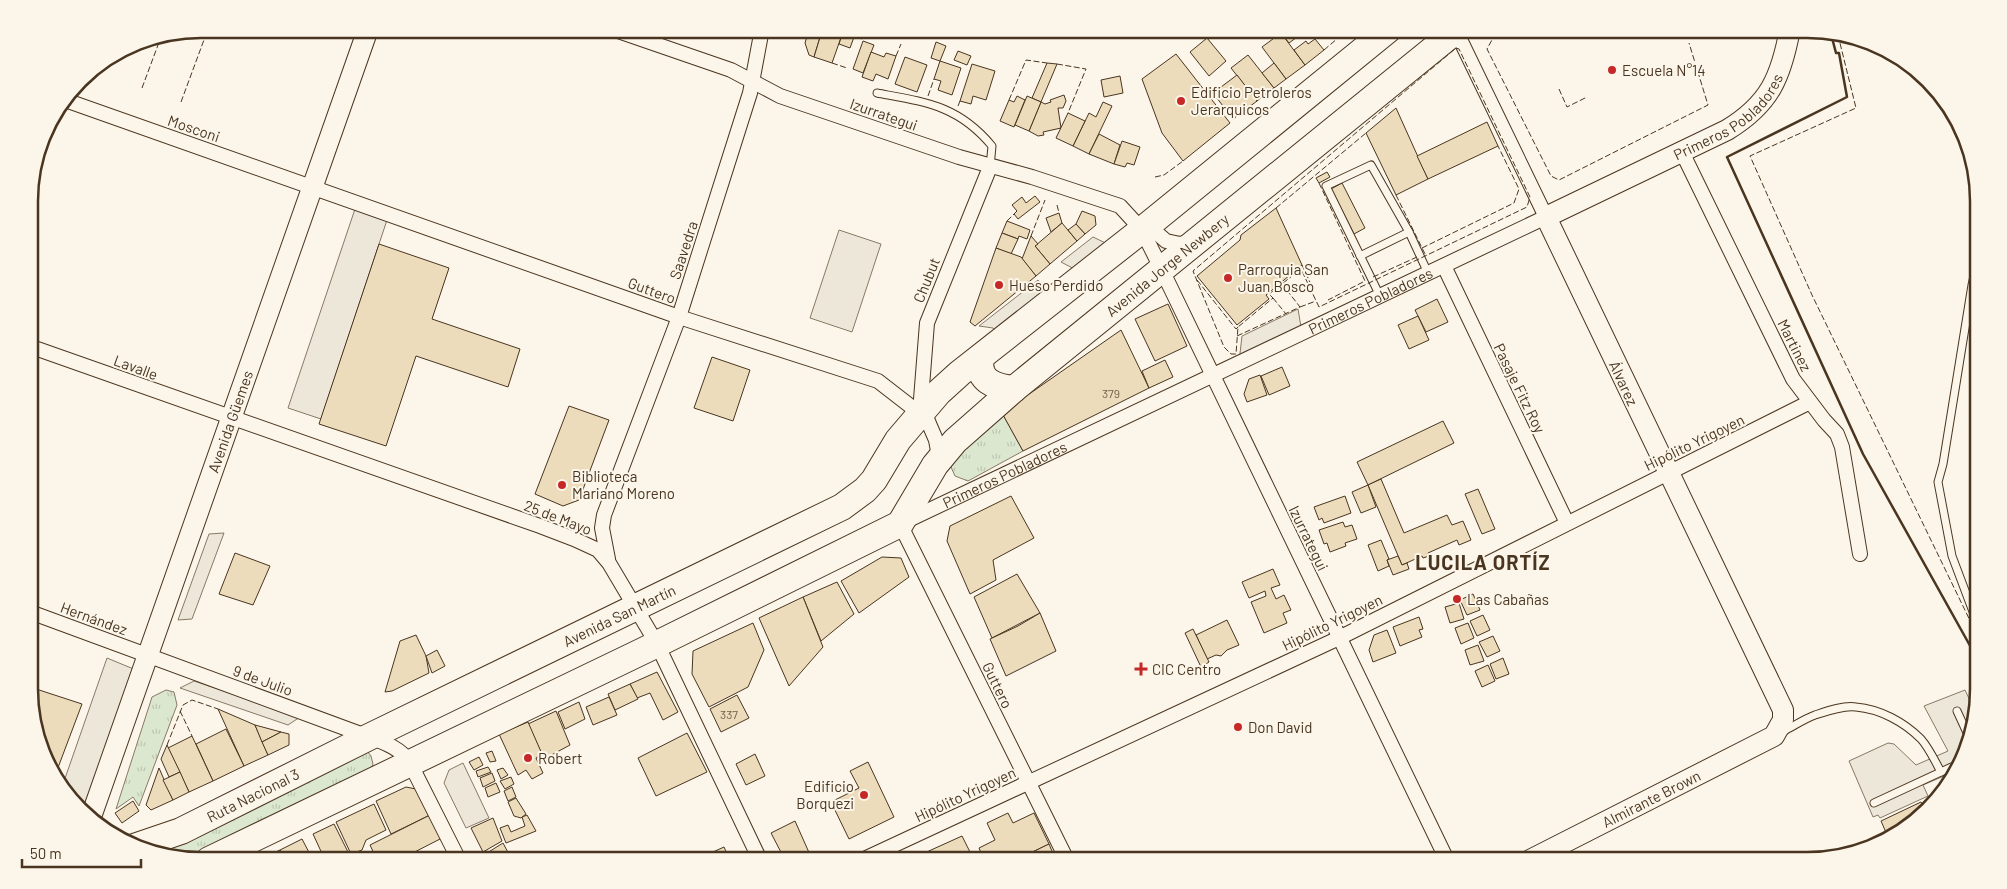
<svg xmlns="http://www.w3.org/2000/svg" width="2007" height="889" viewBox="0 0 2007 889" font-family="Barlow,sans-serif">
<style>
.park{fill:url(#park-tufts);stroke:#887966}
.parking{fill:#ede7d9;stroke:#887966}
.building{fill:#ecdcbc;stroke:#4a3520}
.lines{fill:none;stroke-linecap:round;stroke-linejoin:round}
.lane-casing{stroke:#4a3520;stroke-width:9}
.street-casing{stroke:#4a3520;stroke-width:16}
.secondary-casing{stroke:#4a3520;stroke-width:22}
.highway-casing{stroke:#4a3520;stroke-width:28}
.lane{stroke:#fbf6e9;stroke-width:7}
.street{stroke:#fbf6e9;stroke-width:14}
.secondary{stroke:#fbf6e9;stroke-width:20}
.highway{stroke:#fbf6e9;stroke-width:26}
.fence{stroke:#4a3520;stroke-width:1;stroke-dasharray:6 2.5;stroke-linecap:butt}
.wall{stroke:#4a3520;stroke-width:2.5}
.poi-dot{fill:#c62828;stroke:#fbf6e9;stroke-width:2}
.labels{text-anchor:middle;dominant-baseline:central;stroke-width:4;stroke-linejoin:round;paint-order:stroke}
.number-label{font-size:12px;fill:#725f47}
.poi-label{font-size:15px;fill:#4a3520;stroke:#fbf6e9;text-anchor:start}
.street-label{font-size:15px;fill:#4a3520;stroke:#fbf6e9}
.district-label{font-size:20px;font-weight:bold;letter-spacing:1px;fill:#4a3520;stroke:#fbf6e9}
.rim{fill:none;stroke:#4a3520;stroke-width:2.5}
</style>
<defs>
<pattern id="park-tufts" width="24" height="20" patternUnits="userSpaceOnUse" patternTransform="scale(1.25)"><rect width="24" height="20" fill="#dce7d0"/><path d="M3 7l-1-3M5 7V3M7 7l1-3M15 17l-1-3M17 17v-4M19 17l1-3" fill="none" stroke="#bec7b2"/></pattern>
</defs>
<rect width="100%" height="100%" fill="#fbf6e9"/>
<g class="park">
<path d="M1002 413 1023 451 968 481 955 476 951 467V459Z"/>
<path d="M166 690 174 692 177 705 139 806 133 797 116 809 152 697Z"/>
<path d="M367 751 371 756 373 764 371 769 189 858 158 852Z"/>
</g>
<g class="parking">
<path d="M355 209 387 220 321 419 288 408Z"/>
<path d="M839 230 881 244 852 332 810 318Z"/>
<path d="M1093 237 1118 249 1084 274 1061 262Z"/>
<path d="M1038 280 1054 299 1002 339 993 328 979 326Z"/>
<path d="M1298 309 1302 333 1239 362 1242 336Z"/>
<path d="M224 533 192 619 178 620 209 534Z"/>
<path d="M107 658 136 670 87 811 64 793 62 787Z"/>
<path d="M194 681 300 717 288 725 180 688Z"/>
<path d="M1965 690 1974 709 1965 754 1951 773 1923 785 1928 796 1880 818 1878 815 1873 817 1849 761 1888 743 1894 744 1916 765 1948 751 1924 706Z"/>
<path d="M463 763 489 818 466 828 444 783 449 770Z"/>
</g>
<g class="building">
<path d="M809 29H832L831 31 821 34 814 57 809 55 805 43Z"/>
<path d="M832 29H844L832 63 814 57 821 34 831 31Z"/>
<path d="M844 29H857L850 48 839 44Z"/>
<path d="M857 29H866L862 39 855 36Z"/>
<path d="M1278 29H1308L1289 43Z"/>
<path d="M1281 33 1305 65 1286 79 1262 47Z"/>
<path d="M1207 38 1226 61 1209 76 1190 52Z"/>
<path d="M1315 39 1324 50 1305 65 1294 50 1306 41 1308 44Z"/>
<path d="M863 41 874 45 863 73 853 69Z"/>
<path d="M936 42 946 46 940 61 931 58Z"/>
<path d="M958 51 971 56 967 65 954 60Z"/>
<path d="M871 52 884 57 886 53 896 56 888 79 876 74 873 81 862 77Z"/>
<path d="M1176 54 1230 123 1183 161 1162 133 1142 79Z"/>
<path d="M1248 55 1274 88 1257 101 1231 68Z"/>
<path d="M905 57 927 65 917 92 895 84Z"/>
<path d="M940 61 961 68 952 95 938 90 941 81 934 79Z"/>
<path d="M1047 63 1057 64 1041 102 1032 98Z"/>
<path d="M1274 63 1286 79 1274 88 1262 73Z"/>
<path d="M972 64 995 71 986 100 973 96 971 104 960 101Z"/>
<path d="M1237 75 1257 101 1233 119 1213 93Z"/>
<path d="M1120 76 1123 93 1104 97 1101 80Z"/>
<path d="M1064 95 1066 101 1063 108H1058L1061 128 1043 132 1044 135 1038 136 1029 131 1041 102 1045 104 1051 102 1050 100Z"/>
<path d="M1017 96 1025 100 1014 127 1000 121 1009 100 1014 102Z"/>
<path d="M1027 96 1041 102 1029 131 1015 125Z"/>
<path d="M1103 102 1112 106 1089 154 1073 146 1089 113 1096 117Z"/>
<path d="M1396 108 1428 179 1396 195 1366 133Z"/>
<path d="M1068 113 1085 121 1073 146 1056 138Z"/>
<path d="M1487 122 1498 146 1428 179 1417 156Z"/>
<path d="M1099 134 1120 145 1114 164 1089 154Z"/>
<path d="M1122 141 1140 147 1134 165 1127 163 1125 167 1114 164Z"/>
<path d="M1327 172 1330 177 1319 183 1316 178Z"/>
<path d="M1342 183 1365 228 1354 234 1331 189Z"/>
<path d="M1035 196 1040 202 1018 219 1014 214 1017 211 1012 205 1022 197 1026 203Z"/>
<path d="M1276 208 1302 265 1266 295 1269 299 1237 325 1197 276 1240 240 1241 235Z"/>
<path d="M1082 211 1095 216 1096 225 1085 234 1076 224Z"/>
<path d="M1059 213 1062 223 1051 232 1046 218Z"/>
<path d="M1007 221 1030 230 1027 239 1019 236 1018 239 1002 233Z"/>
<path d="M1062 223 1077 241 1050 264 1035 246Z"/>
<path d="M1076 224 1085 234 1077 241 1068 230Z"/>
<path d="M1002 233 1018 239 1011 254 996 248Z"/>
<path d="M1031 236 1038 244 1035 246 1050 264 1036 276 1022 259Z"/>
<path d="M379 244 449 268 432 319 520 349 508 387 416 356 386 446 319 424Z"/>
<path d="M996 248 1021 257 1036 276 975 326 970 322Z"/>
<path d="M1437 299 1448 322 1426 332 1415 310Z"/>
<path d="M1168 304 1187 346 1155 361 1135 319Z"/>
<path d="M1418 316 1429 340 1409 349 1398 325Z"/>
<path d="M1121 330 1149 388 1023 451 1002 413Z"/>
<path d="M712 357 750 370 733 421 694 408Z"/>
<path d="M1165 360 1173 377 1149 388 1142 371Z"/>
<path d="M1282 367 1290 386 1269 395 1261 376Z"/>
<path d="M1260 375 1267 395 1247 402 1244 394 1249 379Z"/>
<path d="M569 406 609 420 579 500 563 506 535 494Z"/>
<path d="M1443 421 1454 443 1368 485 1357 462Z"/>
<path d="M1381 479 1404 533 1447 515 1452 525 1463 521 1471 540 1459 545 1457 540 1428 553 1429 556 1423 558 1422 556 1402 565 1368 485Z"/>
<path d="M1368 485 1376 507 1361 513 1352 492Z"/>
<path d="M1478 489 1495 529 1482 534 1465 494Z"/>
<path d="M1011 496 1034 538 993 560 996 580 970 594 947 541 950 526Z"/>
<path d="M1345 496 1351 513 1324 523 1322 518 1319 520 1314 507Z"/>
<path d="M1343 522 1345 527 1352 525 1357 539 1345 543 1346 546 1330 552 1327 543 1324 544 1319 530Z"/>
<path d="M1381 540 1389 559 1387 560 1389 566 1378 571 1368 545Z"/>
<path d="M235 553 270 566 253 605 219 594Z"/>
<path d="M1398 556 1402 565 1407 563 1409 569 1393 575 1387 560Z"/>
<path d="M882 557 901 558 909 577 859 613 841 581Z"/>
<path d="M1273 569 1280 585 1271 588 1276 599 1284 595 1291 610 1283 613 1287 623 1264 633 1251 602 1266 596 1265 591 1249 598 1242 582Z"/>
<path d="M1017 574 1040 613 992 638 974 597Z"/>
<path d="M837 582 854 614 821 641 803 597Z"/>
<path d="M1473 594 1480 610 1467 615 1460 600Z"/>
<path d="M803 597 823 647 789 686 759 618Z"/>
<path d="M1459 603 1464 619 1450 623 1445 607Z"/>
<path d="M1040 613 1056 651 1006 676 990 639 1018 626Z"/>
<path d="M1483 615 1490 630 1477 636 1470 621Z"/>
<path d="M1419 617 1423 629 1419 630 1422 637 1400 646 1393 627Z"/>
<path d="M1227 620 1239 645 1227 650 1221 656 1216 655 1207 659 1196 635Z"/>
<path d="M753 623 764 650 748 687 709 707 692 674 693 651Z"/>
<path d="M1468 623 1474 638 1461 644 1455 628Z"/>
<path d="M1193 629 1209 662 1201 667 1185 633Z"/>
<path d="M1387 630 1396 653 1373 662 1369 650 1374 635Z"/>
<path d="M416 635 426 656 429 673 392 691 385 692 400 641Z"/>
<path d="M1493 636 1500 651 1487 657 1479 642Z"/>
<path d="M1478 645 1484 661 1470 665 1465 650Z"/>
<path d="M437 650 445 666 432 673 426 656Z"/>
<path d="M1503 658 1509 674 1496 679 1490 664Z"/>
<path d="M1488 665 1495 681 1482 687 1475 671Z"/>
<path d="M657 672 678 712 663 720 650 693 637 698 630 684Z"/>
<path d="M630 684 638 699 615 710 608 694Z"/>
<path d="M30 687 82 704 56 773 30 711Z"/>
<path d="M737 695 749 718 721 732 710 709Z"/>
<path d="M609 697 617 715 593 725 586 707Z"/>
<path d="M579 702 585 719 565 729 558 712Z"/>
<path d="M218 709 255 725 268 755 244 766Z"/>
<path d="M556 711 570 745 544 759 528 724Z"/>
<path d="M528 722 542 754 536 758 543 773 532 779 526 770 518 775 499 734Z"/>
<path d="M255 725 281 732 262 742Z"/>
<path d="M226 729 244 766 213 781 196 744Z"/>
<path d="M281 732 289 734V745L268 755 262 742Z"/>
<path d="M687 733 707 772 656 796 638 758Z"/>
<path d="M192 736 213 781 189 792 168 748Z"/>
<path d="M167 745 180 772 169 777 161 759Z"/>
<path d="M492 751 496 761 490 762 486 753Z"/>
<path d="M755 754 765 776 746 785 736 764Z"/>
<path d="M479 757 483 765 474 770 469 762Z"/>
<path d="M868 762 894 817 849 839 831 802 859 788 850 771Z"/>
<path d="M488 767 491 772 478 777 476 771Z"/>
<path d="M159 768 173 800 151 810 146 805Z"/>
<path d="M503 768 508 775 501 779 497 770Z"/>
<path d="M180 772 189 792 173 800 163 780Z"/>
<path d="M492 773 495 781 483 787 480 778Z"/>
<path d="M511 777 514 784 505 789 500 781Z"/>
<path d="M496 783 500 792 488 797 485 788Z"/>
<path d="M406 787 416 789 430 815 391 834 376 801Z"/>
<path d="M512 787 516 797 508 801 504 791Z"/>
<path d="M516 798 526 814 521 818 514 816 508 802Z"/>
<path d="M133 801 139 811 122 823 115 813Z"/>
<path d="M1921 802 1924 808 1911 825 1888 837 1881 821Z"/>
<path d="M374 804 386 830 366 840 362 850 351 854 336 822Z"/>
<path d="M1008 813 1013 823 1034 813 1049 844 1016 860H984L979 848 995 840 987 823Z"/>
<path d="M430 815 442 838 399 860H377L370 845Z"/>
<path d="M527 815 536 831 506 843 500 828 508 825 511 832 525 826 522 817Z"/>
<path d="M493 818 502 841 483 852 471 828Z"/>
<path d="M795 821 811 857 806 860H785L771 833Z"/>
<path d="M334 824 351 858 346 860H325L313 834Z"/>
<path d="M962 836 974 860H956L954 855 950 856 952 860H922L920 855Z"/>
<path d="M302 839 313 860H285L280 850Z"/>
<path d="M503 843 512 860H490L487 853Z"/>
<path d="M1049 844 1054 856 1050 860H1016Z"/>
<path d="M724 847 728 856 723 860H695Z"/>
<path d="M280 850 285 860H268L266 856Z"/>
<path d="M265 853 268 860H248Z"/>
</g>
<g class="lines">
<g class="lane-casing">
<g id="lane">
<path d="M877 93C925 102 958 105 992 146L990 167"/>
<path d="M1360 256 1409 232"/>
<path d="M1977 262 1972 285 1943 464 1938 482 1952 556 1978 625"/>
<path d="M1380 296 1326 186 1371 165 1409 232 1428 273"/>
<path d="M1957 711 1969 737"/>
<path d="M1784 731C1794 726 1804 719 1815 715 1827 711 1844 705 1856 707 1880 709 1904 722 1921 739 1929 748 1935 761 1941 772"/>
<path d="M1874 803 1958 764"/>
</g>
</g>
<g class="street-casing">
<g id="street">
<path d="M612 29 731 70 780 96 959 157 1032 177 1120 206 1142 230 1162 270 1447 860"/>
<path d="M1151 29 1169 30 1174 29"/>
<path d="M65 100 679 317 878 381 927 419 936 440 938 451 937 459"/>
<path d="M1682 152 1793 379 1824 420 1837 434 1842 447 1860 554"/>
<path d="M1142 230 1158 234 1166 241 1180 244 1192 242"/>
<path d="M1444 266 1567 523"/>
<path d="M29 346 540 526 574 539 598 550 609 563 657 644 760 860"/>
<path d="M920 412 927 323 990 167"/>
<path d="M608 559 602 528 604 515 679 317 750 93 762 29"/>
<path d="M30 612 369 737C384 742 402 749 410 763L459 860"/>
<path d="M862 860 1339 638 1810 402"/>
<path id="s1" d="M1067 860 900 524 1546 217 1455 29"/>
</g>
</g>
<g class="secondary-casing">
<g id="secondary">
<path id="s2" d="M92 814 368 29"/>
<path id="s3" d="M1530 860 1774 736 1783 720V710L1546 217 1727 130C1770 104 1781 77 1790 29"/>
</g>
</g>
<g class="highway-casing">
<g id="highway">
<path d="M981 357C976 381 995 387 1014 389"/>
<path id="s4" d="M134 847 181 831 369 737 842 507 865 490 874 480 898 440 939 392 960 373 1142 230 1389 29"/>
<path id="s5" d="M209 860 645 650 900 524 935 465 955 441 1014 389 1458 29"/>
</g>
</g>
<use href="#lane" class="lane"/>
<use href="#street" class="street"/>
<use href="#secondary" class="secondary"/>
<use href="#highway" class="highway"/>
<g class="fence">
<path d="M1349 29H1350"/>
<path d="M1504 29 1493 38 1487 49 1551 176 1559 180 1708 105 1689 43"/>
<path d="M1838 35 1856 108 1750 156 1812 295 1978 637"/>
<path d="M1456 48 1459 49 1530 197 1527 207 1319 307 1301 269 1269 294 1273 298 1238 327 1236 354H1231L1224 347 1193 271Z"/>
<path d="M1324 50 1345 32"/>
<path d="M896 56 901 44"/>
<path d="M832 63 847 68"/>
<path d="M1057 64 1086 69 1068 113"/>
<path d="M142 88 161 37"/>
<path d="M1559 89 1567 107 1587 97"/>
<path d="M928 96 934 79"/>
<path d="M1009 100 1026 60 1047 63"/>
<path d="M181 102 208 29"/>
<path d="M958 106 960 101"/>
<path d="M1155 177 1164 175 1183 161"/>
<path d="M1319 183 1365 281 1328 300"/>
<path d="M1396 195 1425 254"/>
<path d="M1057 205 1059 213"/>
<path d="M1276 208 1366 133"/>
<path d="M1007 221 1014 214"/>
<path d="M1031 236 1045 200"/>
<path d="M1422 248 1514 203 1519 189 1498 146"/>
<path d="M1302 265 1314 291"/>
<path d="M1373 277 1417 257"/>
<path d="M1197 280 1236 329 1238 327"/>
<path d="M1273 298 1286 314"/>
<path d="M1300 307 1316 301"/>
<path d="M1237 336 1300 307 1282 284"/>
<path d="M180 711 192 736"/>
<path d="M167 745 183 705 192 700 218 709"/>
</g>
<path class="wall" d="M1831 34 1836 53H1839L1847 97 1727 157 1863 454 1978 660"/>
</g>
<g class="poi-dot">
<circle cx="1612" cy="70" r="5"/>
<circle cx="1181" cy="101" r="5"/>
<circle cx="1228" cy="278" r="5"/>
<circle cx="999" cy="285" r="5"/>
<circle cx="562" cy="485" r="5"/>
<circle cx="1457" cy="599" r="5"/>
<path d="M1138.5 661.5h5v5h5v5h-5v5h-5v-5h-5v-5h5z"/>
<circle cx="1238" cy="727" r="5"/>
<circle cx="528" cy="758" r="5"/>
<circle cx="864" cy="795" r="5"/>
</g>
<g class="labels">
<g class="number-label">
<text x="1111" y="393">379</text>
<text x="729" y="714">337</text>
</g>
<g class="poi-label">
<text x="1622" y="70">Escuela N°14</text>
<text x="1191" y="92">Edificio Petroleros<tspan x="1191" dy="17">Jerarquicos</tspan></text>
<text x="1238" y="269">Parroquia San<tspan x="1238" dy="17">Juan Bosco</tspan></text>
<text x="1009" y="285">Hueso Perdido</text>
<text x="572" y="476">Biblioteca<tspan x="572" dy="17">Mariano Moreno</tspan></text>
<text x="1467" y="599">Las Cabañas</text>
<text x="1152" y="669">CIC Centro</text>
<text x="1248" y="727">Don David</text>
<text x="538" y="758">Robert</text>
<text x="854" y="786" text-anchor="end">Edificio<tspan x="854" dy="17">Borquezi</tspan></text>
</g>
<g class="street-label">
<text stroke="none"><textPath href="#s3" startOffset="1059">Primeros Pobladores</textPath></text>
<text transform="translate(884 114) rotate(19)">Izurrategui</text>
<text transform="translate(194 128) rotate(19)">Mosconi</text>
<text transform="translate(683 250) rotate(-72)">Saavedra</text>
<text stroke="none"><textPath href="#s5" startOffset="1144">Avenida Jorge Newbery</textPath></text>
<text transform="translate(926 280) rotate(-68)">Chubut</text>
<text transform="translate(652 290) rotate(20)">Guttero</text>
<text stroke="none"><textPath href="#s1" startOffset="896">Primeros Pobladores</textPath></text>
<text transform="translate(1795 345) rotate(63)">Martinez</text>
<text transform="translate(136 367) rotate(20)">Lavalle</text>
<text transform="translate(1624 383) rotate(65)">Álvarez</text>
<text transform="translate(1520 388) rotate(64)">Pasaje Fitz Roy</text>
<text stroke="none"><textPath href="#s2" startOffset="416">Avenida Güemes</textPath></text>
<text transform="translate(1694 442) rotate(-26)">Hipólito Yrigoyen</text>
<text stroke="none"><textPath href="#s1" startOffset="491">Primeros Pobladores</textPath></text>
<text transform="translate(558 517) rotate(21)">25 de Mayo</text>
<text transform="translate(1309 538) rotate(64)">Izurrategui</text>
<text stroke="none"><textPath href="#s4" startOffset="538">Avenida San Martín</textPath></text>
<text transform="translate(94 618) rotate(20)">Hernández</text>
<text transform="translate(1332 622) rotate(-26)">Hipólito Yrigoyen</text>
<text transform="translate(263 680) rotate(20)">9 de Julio</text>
<text transform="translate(998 685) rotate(64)">Guttero</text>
<text transform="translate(965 794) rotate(-25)">Hipólito Yrigoyen</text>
<text stroke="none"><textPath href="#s4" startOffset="130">Ruta Nacional 3</textPath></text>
<text stroke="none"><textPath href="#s3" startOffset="136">Almirante Brown</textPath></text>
</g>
<g class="district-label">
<text x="1483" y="562">LUCILA ORTÍZ</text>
</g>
</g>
<path d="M0 0H2007V889H0ZM201 38H1807A163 163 0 0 1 1970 201V689A163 163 0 0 1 1807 852H201A163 163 0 0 1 38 689V201A163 163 0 0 1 201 38Z" fill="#fbf6e9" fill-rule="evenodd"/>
<path class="rim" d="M201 38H1807A163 163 0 0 1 1970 201V689A163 163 0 0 1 1807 852H201A163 163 0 0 1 38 689V201A163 163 0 0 1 201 38Z"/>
<path d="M22 859v8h119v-8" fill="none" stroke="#4a3520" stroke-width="2.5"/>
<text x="30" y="859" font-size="15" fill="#4a3520" stroke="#fbf6e9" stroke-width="4" paint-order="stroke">50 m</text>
</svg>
